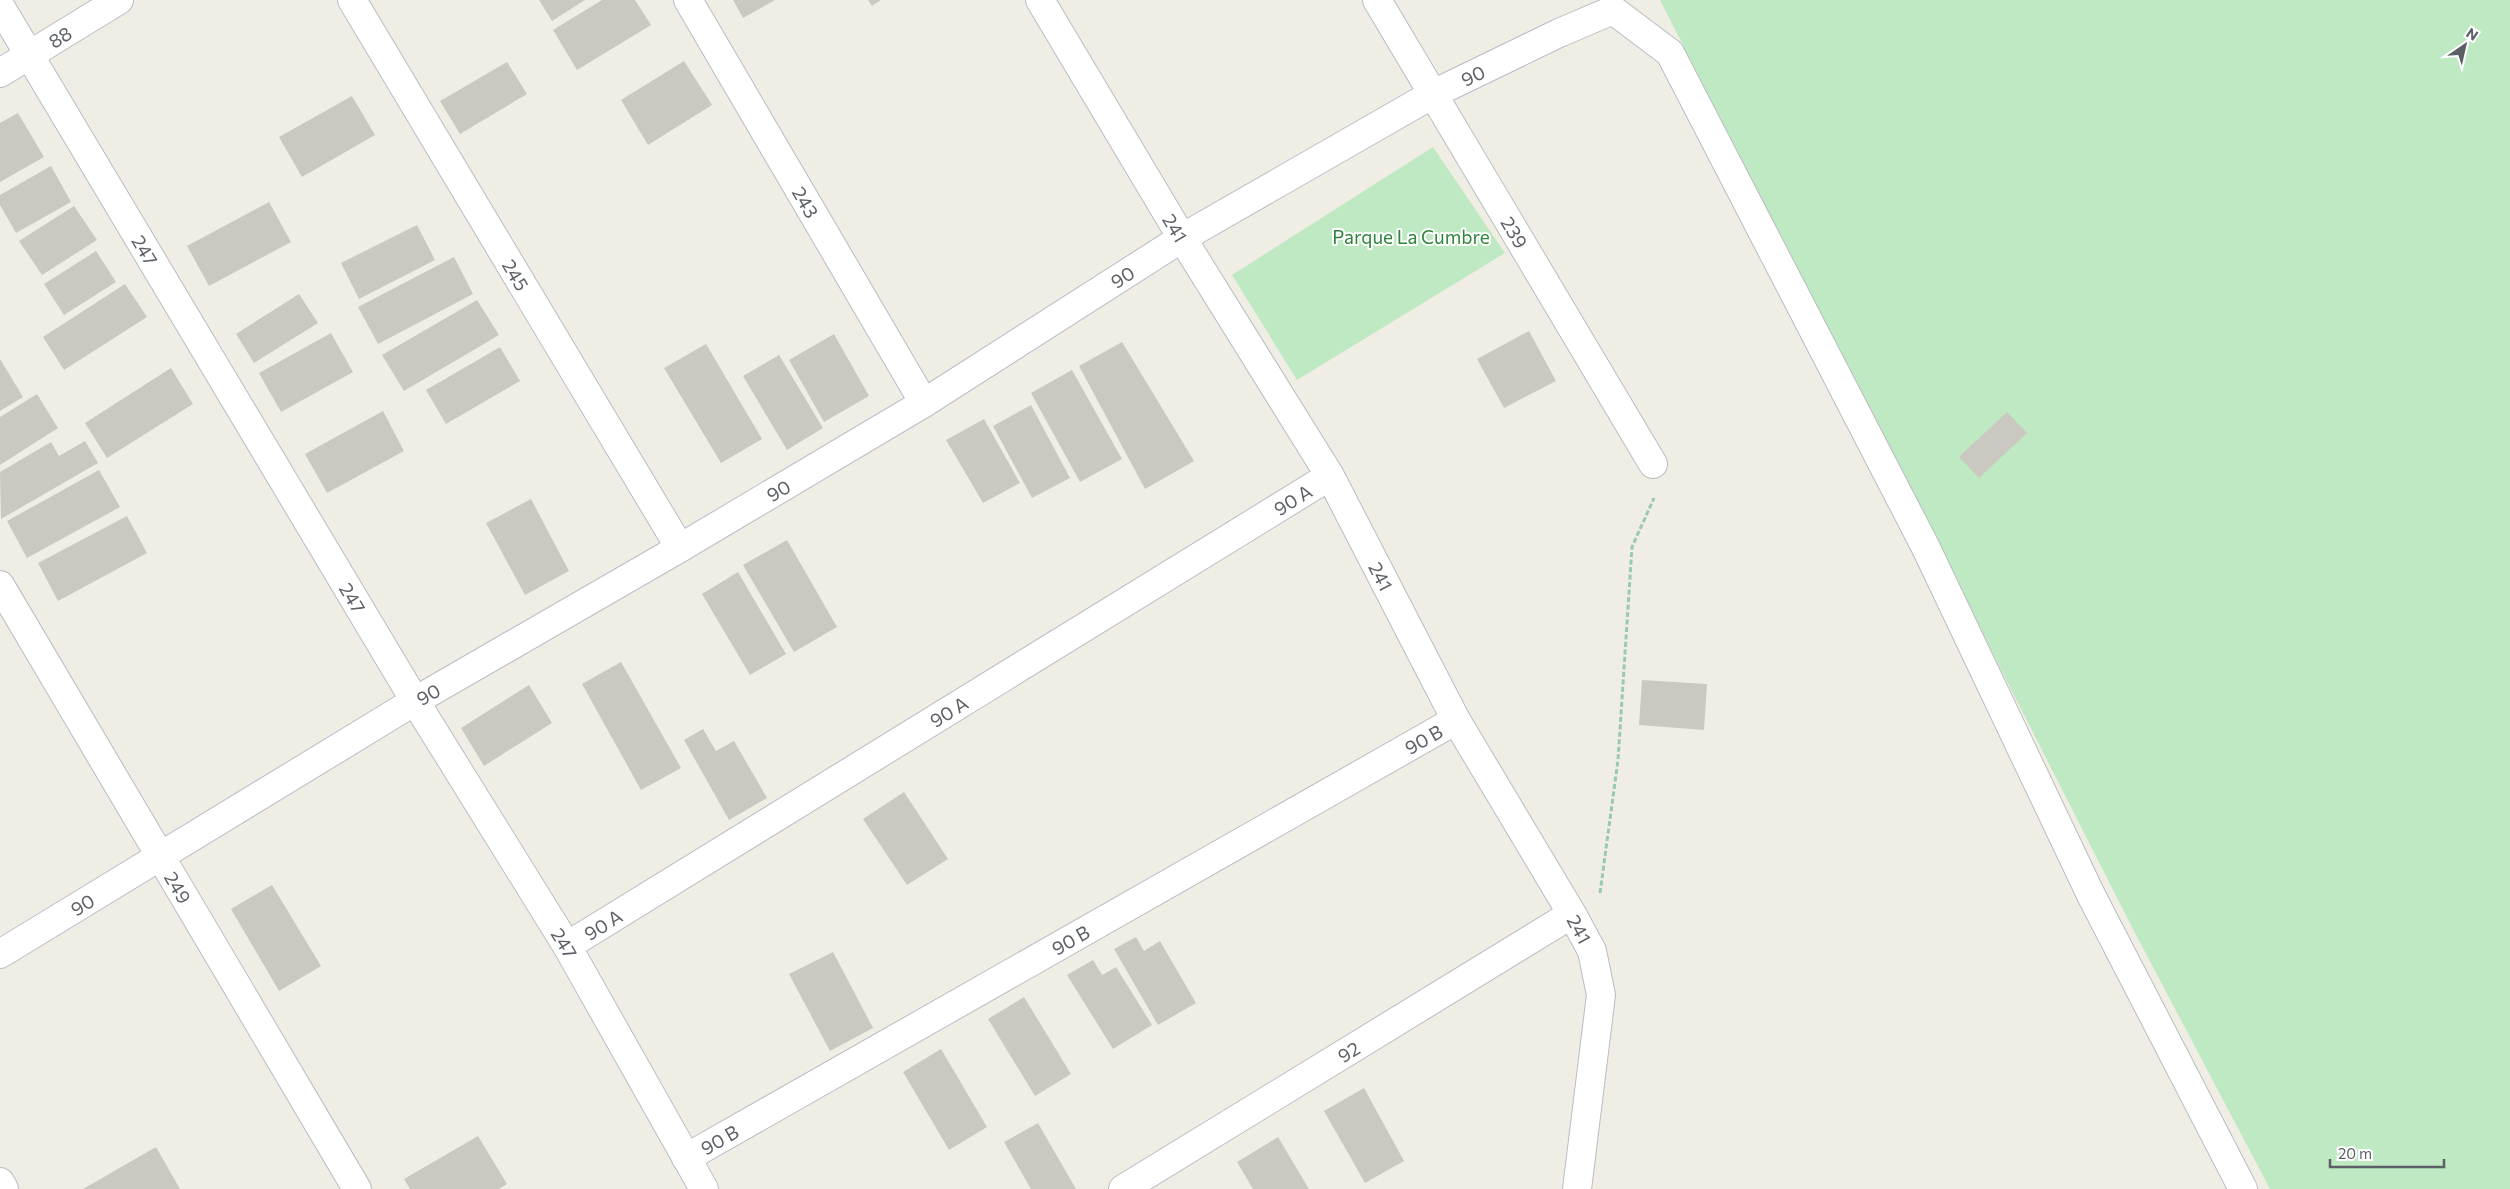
<svg xmlns="http://www.w3.org/2000/svg" width="2510" height="1189" viewBox="0 0 2510 1189" font-family="Commissioner,sans-serif">
<style>
.green{fill:#bfe9c3}
.building{fill:#cbc8c1}
.lines{fill:none;stroke-linecap:round;stroke-linejoin:round}
.street-casing{stroke:#b9bcc1;stroke-width:30}
.secondary-casing{stroke:#babdc4;stroke-width:30}
.path{stroke:#97cbab;stroke-width:3;stroke-dasharray:5 2.5;stroke-linecap:butt}
.street{stroke:#fff;stroke-width:28}
.secondary{stroke:#fff;stroke-width:28}
.labels{text-anchor:middle;dominant-baseline:central;stroke-width:4;stroke-linejoin:round;paint-order:stroke}
.street-label{font-size:19px;fill:#5c6066;stroke:#fff}
.park-label{font-size:19px;fill:#2e843a;stroke:#fff}
</style>
<rect width="100%" height="100%" fill="#f0eee4"/>
<g class="green">
<path d="M1660 0H2510V1189H2270L2135 933Z"/>
<path d="M1433 147 1505 253 1297 380 1232 275Z"/>
</g>
<g class="building">
<path d="M539 0H585L552 21Z"/>
<path d="M602 0H635L651 25 577 70 553 30Z"/>
<path d="M733 0H775L743 18Z"/>
<path d="M868 0H881L872 6Z"/>
<path d="M684 61 712 105 648 145 621 100Z"/>
<path d="M507 62 527 94 460 134 440 101Z"/>
<path d="M352 96 375 135 302 177 279 137Z"/>
<path d="M18 113 44 157 0 182V123Z"/>
<path d="M51 166 71 202 16 233 0 205V195Z"/>
<path d="M269 202 291 242 209 286 187 246Z"/>
<path d="M74 206 97 240 42 275 19 241Z"/>
<path d="M417 225 435 260 359 299 341 263Z"/>
<path d="M96 251 116 282 64 315 44 284Z"/>
<path d="M454 257 473 294 378 344 358 307Z"/>
<path d="M125 284 147 317 64 370 43 337Z"/>
<path d="M299 294 318 323 254 363 236 334Z"/>
<path d="M477 300 499 335 404 391 382 355Z"/>
<path d="M1529 331 1556 381 1504 408 1477 359Z"/>
<path d="M331 333 353 372 281 412 259 373Z"/>
<path d="M834 334 869 396 824 422 789 360Z"/>
<path d="M1122 342 1194 461 1145 489 1079 366Z"/>
<path d="M706 344 762 439 721 463 664 368Z"/>
<path d="M500 347 520 381 446 424 426 390Z"/>
<path d="M779 355 823 428 787 450 743 376Z"/>
<path d="M0 359 23 397 0 411Z"/>
<path d="M171 368 193 404 107 458 85 423Z"/>
<path d="M1072 370 1122 459 1080 482 1031 393Z"/>
<path d="M37 394 58 428 0 465V417Z"/>
<path d="M1031 405 1070 478 1032 498 993 426Z"/>
<path d="M383 411 404 451 327 493 305 454Z"/>
<path d="M2007 412 2027 433 1979 478 1959 457Z"/>
<path d="M984 419 1020 483 983 503 946 440Z"/>
<path d="M85 441 98 463 1 519 0 472 51 442 59 456Z"/>
<path d="M99 470 120 507 27 558 7 521Z"/>
<path d="M531 499 569 571 525 595 486 523Z"/>
<path d="M127 516 147 553 58 601 38 563Z"/>
<path d="M787 540 837 627 794 652 743 565Z"/>
<path d="M738 572 786 654 750 675 702 594Z"/>
<path d="M621 662 681 768 641 790 582 684Z"/>
<path d="M1642 680 1707 684 1704 730 1639 725Z"/>
<path d="M529 685 552 723 484 766 461 728Z"/>
<path d="M703 729 716 751 734 741 767 798 729 820 684 740Z"/>
<path d="M904 792 948 859 907 885 863 819Z"/>
<path d="M272 885 321 966 279 991 231 909Z"/>
<path d="M1136 937 1144 951 1160 941 1196 1003 1158 1025 1114 949Z"/>
<path d="M833 952 873 1028 830 1051 789 974Z"/>
<path d="M1093 960 1102 975 1116 967 1152 1025 1113 1049 1067 975Z"/>
<path d="M1024 997 1071 1074 1035 1096 988 1019Z"/>
<path d="M941 1049 987 1127 949 1150 903 1072Z"/>
<path d="M1364 1088 1404 1161 1365 1183 1324 1111Z"/>
<path d="M1038 1123 1076 1189H1031L1004 1142Z"/>
<path d="M478 1136 507 1184 499 1189H410L404 1179Z"/>
<path d="M1278 1137 1309 1189H1253L1237 1162Z"/>
<path d="M156 1147 180 1189H83Z"/>
</g>
<g class="lines">
<g class="street-casing">
<g id="street">
<path id="s1" d="M352 0 680 548"/>
<path id="s2" d="M688 0 924 403"/>
<path id="s3" d="M1040 0 1182 238 1330 476 1456 720 1572 914 1592 951 1601 995 1577 1189"/>
<path id="s4" d="M1377 0 1653 464"/>
<path id="s5" d="M0 6 415 701 567 946 704 1189"/>
<path id="s6" d="M0 73 119 0"/>
<path id="s7" d="M1433 94 1559 33 1613 10 1670 53 1926 548 2091 895 2243 1189"/>
<path id="s8" d="M0 585 357 1189"/>
<path id="s9" d="M567 946 1330 476"/>
<path id="s10" d="M686 1158 1456 720"/>
<path d="M0 1182 4 1189"/>
<path id="s11" d="M1123 1189 1572 914"/>
</g>
</g>
<g class="secondary-casing">
<g id="secondary">
<path id="s12" d="M0 954 415 701 680 548 924 403 1182 238 1433 94"/>
</g>
</g>
<path class="path" d="M1600 893 1618 760 1632 547 1654 498"/>
<use href="#street" class="street"/>
<use href="#secondary" class="secondary"/>
</g>
<g class="labels">
<g class="street-label">
<text stroke="none"><textPath href="#s6" startOffset="70">88</textPath></text>
<text stroke="none"><textPath href="#s7" startOffset="44">90</textPath></text>
<text stroke="none"><textPath href="#s2" startOffset="234">243</textPath></text>
<text stroke="none"><textPath href="#s3" startOffset="265">241</textPath></text>
<text stroke="none"><textPath href="#s4" startOffset="270">239</textPath></text>
<text stroke="none"><textPath href="#s5" startOffset="284">247</textPath></text>
<text stroke="none"><textPath href="#s1" startOffset="320">245</textPath></text>
<text stroke="none"><textPath href="#s12" startOffset="1311">90</textPath></text>
<text stroke="none"><textPath href="#s12" startOffset="906">90</textPath></text>
<text stroke="none"><textPath href="#s9" startOffset="852">90 A</textPath></text>
<text stroke="none"><textPath href="#s3" startOffset="670">241</textPath></text>
<text stroke="none"><textPath href="#s5" startOffset="689">247</textPath></text>
<text stroke="none"><textPath href="#s12" startOffset="501">90</textPath></text>
<text stroke="none"><textPath href="#s9" startOffset="448">90 A</textPath></text>
<text stroke="none"><textPath href="#s10" startOffset="848">90 B</textPath></text>
<text stroke="none"><textPath href="#s8" startOffset="351">249</textPath></text>
<text stroke="none"><textPath href="#s12" startOffset="96">90</textPath></text>
<text stroke="none"><textPath href="#s9" startOffset="42">90 A</textPath></text>
<text stroke="none"><textPath href="#s3" startOffset="1075">241</textPath></text>
<text stroke="none"><textPath href="#s10" startOffset="442">90 B</textPath></text>
<text stroke="none"><textPath href="#s5" startOffset="1094">247</textPath></text>
<text stroke="none"><textPath href="#s11" startOffset="264">92</textPath></text>
<text stroke="none"><textPath href="#s10" startOffset="38">90 B</textPath></text>
</g>
<g class="park-label">
<text x="1411" y="236">Parque La Cumbre</text>
</g>
</g>
<g transform="translate(2465 45) rotate(34)" stroke="#ffffff" stroke-width="4" paint-order="stroke">
<path d="M0-4L9 19L0 12L-9 19Z" fill="#5c6066"/>
<text y="-8" font-size="14" font-weight="bold" text-anchor="middle" fill="#5c6066">N</text>
</g>
<path d="M2330 1159v8h114v-8" fill="none" stroke="#5c6066" stroke-width="2.5"/>
<text x="2338" y="1159" font-size="15" fill="#5c6066" stroke="#ffffff" stroke-width="4" paint-order="stroke">20 m</text>
</svg>
